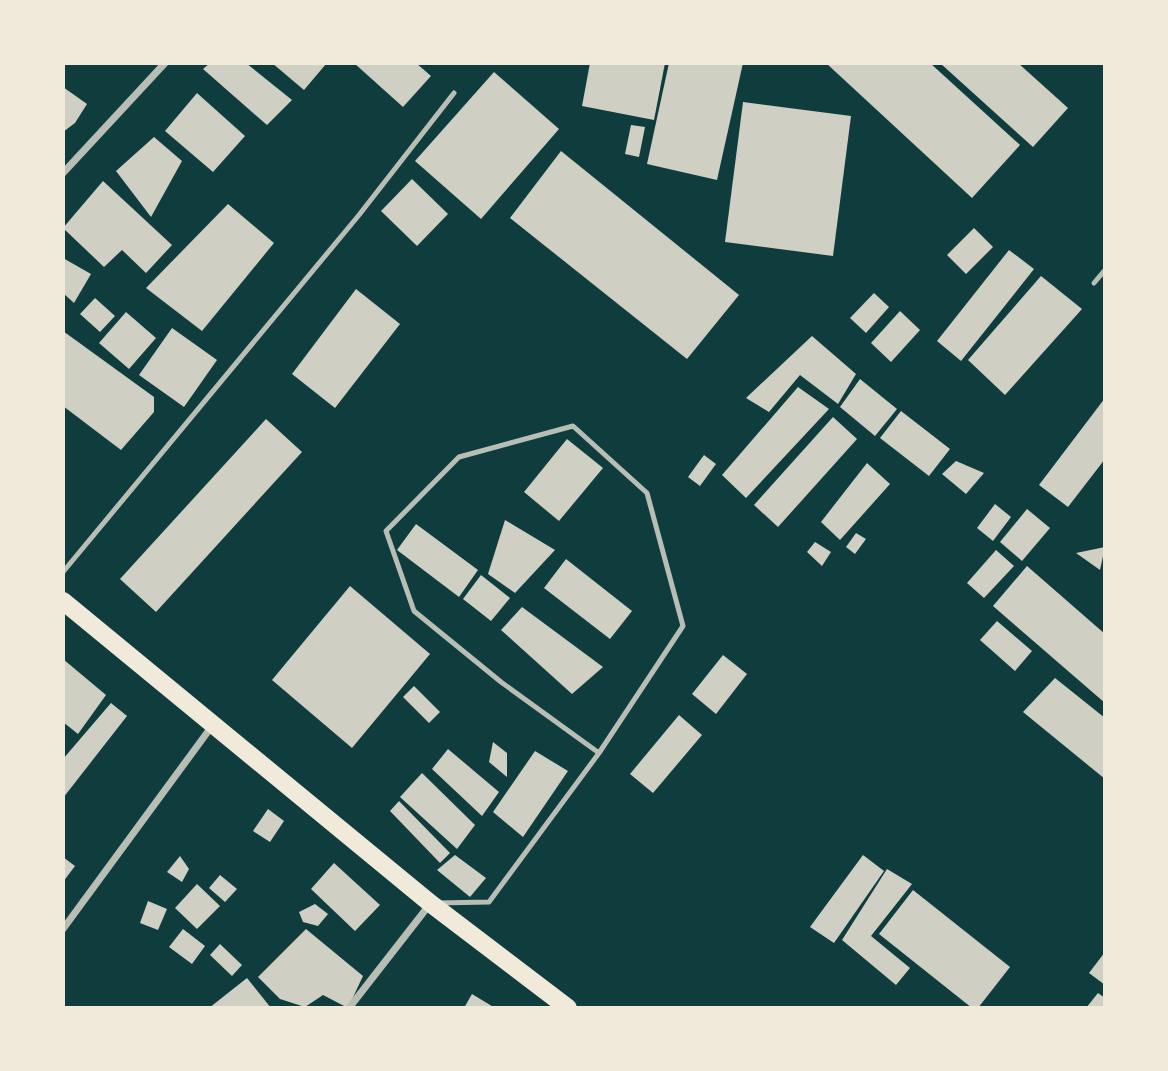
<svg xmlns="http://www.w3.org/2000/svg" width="1168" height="1071" viewBox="0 0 1168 1071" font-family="'Open Sans',sans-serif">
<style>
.building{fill:#cfcfc3}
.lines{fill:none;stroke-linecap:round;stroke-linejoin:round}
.service{stroke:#b8beb3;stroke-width:5}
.minor{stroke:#b8beb3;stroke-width:7}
.primary{stroke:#f1e9da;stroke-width:18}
</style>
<rect width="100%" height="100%" fill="#0f3d3e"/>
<g class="building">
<path d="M210 63H246L292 100 267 125 203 69Z"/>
<path d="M272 63H324L326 64 304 90Z"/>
<path d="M354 63H416L431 76 403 107Z"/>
<path d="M590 63H665L654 120 582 106Z"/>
<path d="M669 63H743L717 180 647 164Z"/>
<path d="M826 63H930L1020 145 972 198Z"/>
<path d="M940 63H1018L1068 108 1033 147Z"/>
<path d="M494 72 559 129 481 219 415 161Z"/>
<path d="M63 87 87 104 75 123 63 132Z"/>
<path d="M197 93 245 136 213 172 165 131Z"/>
<path d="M743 102 851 116 833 256 725 242Z"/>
<path d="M631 125 645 127 639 157 625 154Z"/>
<path d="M154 137 182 161 151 217 116 171Z"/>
<path d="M561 151 739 295 687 359 510 218Z"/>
<path d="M412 179 448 214 417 246 381 211Z"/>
<path d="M103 181 172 245 146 273 122 250 104 267 63 228Z"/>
<path d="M228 204 274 243 202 331 146 288Z"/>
<path d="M974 228 993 247 966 274 947 255Z"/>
<path d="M1009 250 1034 269 961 361 937 341Z"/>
<path d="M63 258 91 274 74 303 63 293Z"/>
<path d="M1041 276 1082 309 1005 395 968 360Z"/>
<path d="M356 289 400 324 335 408 292 374Z"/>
<path d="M874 293 889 307 866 333 850 318Z"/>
<path d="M95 298 115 316 100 332 80 314Z"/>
<path d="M900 311 920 330 891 362 871 343Z"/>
<path d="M126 312 156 338 129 369 99 343Z"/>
<path d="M172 328 217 360 184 407 139 375Z"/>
<path d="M63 331 154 397V412L121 450 63 406Z"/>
<path d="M812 336 856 374 838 404 800 375 769 412 746 398Z"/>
<path d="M860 379 897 409 875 436 840 407Z"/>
<path d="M798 387 829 409 746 498 722 475Z"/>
<path d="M1105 398V459L1068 507 1039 485Z"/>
<path d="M901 411 950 449 929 476 880 438Z"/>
<path d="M833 417 857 439 778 527 754 505Z"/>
<path d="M266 419 302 452 156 612 120 579Z"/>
<path d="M567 439 603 468 559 521 524 492Z"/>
<path d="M704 455 716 464 700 486 688 477Z"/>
<path d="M956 461 984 473 966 494 942 474Z"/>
<path d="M867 463 890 484 840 540 821 522Z"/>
<path d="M995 504 1011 517 993 541 977 528Z"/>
<path d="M1027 509 1050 528 1022 561 1000 542Z"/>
<path d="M505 520 555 550 515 593 488 574Z"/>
<path d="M416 524 478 570 459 597 397 550Z"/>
<path d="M856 533 866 539 855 554 846 547Z"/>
<path d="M815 542 831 552 822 566 807 552Z"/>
<path d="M1105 547 1100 570 1076 553Z"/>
<path d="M996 550 1014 566 984 598 967 583Z"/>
<path d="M566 559 632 611 610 639 544 588Z"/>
<path d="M1027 566 1105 634V703L993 606Z"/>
<path d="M481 575 510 598 491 621 463 599Z"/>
<path d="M350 586 430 654 352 748 272 680Z"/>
<path d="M522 607 603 667 572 694 501 630Z"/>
<path d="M997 621 1032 651 1015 671 980 640Z"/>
<path d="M723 655 747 674 716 714 692 694Z"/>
<path d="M63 659 106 695 78 734 63 722Z"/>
<path d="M1055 678 1105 718V779L1023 712Z"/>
<path d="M414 686 440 712 429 723 403 697Z"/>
<path d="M111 703 127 716 63 798V759Z"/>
<path d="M679 715 702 735 653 793 630 774Z"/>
<path d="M493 742 507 753V777L489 762Z"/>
<path d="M448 749 499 792 482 816 432 769Z"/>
<path d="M535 751 568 771 523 837 493 812Z"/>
<path d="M422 773 475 825 457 849 400 797Z"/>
<path d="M399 801 450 853 440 863 390 811Z"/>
<path d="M268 809 284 821 270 842 253 831Z"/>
<path d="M455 855 486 878 470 897 437 870Z"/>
<path d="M863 855 884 871 834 943 810 927Z"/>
<path d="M180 856 189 869 182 882 167 872Z"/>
<path d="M63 857 75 866 63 882Z"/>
<path d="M334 863 380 905 355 931 311 889Z"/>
<path d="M887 869 912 884 871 936 910 968 896 985 842 940Z"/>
<path d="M220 875 237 889 225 902 209 888Z"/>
<path d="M197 884 220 906 197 929 175 908Z"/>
<path d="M913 890 1010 967 978 1008H972L879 934Z"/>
<path d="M148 901 167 909 158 930 140 923Z"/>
<path d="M315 904 328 914 318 926 303 922 299 912Z"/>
<path d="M183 929 205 946 192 964 169 947Z"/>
<path d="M306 929 363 976 348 1008 323 995 305 1007 280 999 258 977Z"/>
<path d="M220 944 242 965 232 976 210 955Z"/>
<path d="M1105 952V985L1089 973Z"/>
<path d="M247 978 271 1008H209Z"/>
<path d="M1098 993 1105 998V1008H1086Z"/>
<path d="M472 994 495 1008H464Z"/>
</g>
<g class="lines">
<g class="service">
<path d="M1094 283 1105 270"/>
<path d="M63 572 359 215 454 93"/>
<path d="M437 903 489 902 599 753 683 626 647 493 573 426 459 457 386 531 414 611 501 682 599 753"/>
</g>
<g class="minor">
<path d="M63 173 165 63"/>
<path d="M63 929 212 726"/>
<path d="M349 1008 430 904"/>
</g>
<path class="primary" d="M63 601 430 903 568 1008"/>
</g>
<rect width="1168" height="1071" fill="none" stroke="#f1e9da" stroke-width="130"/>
</svg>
